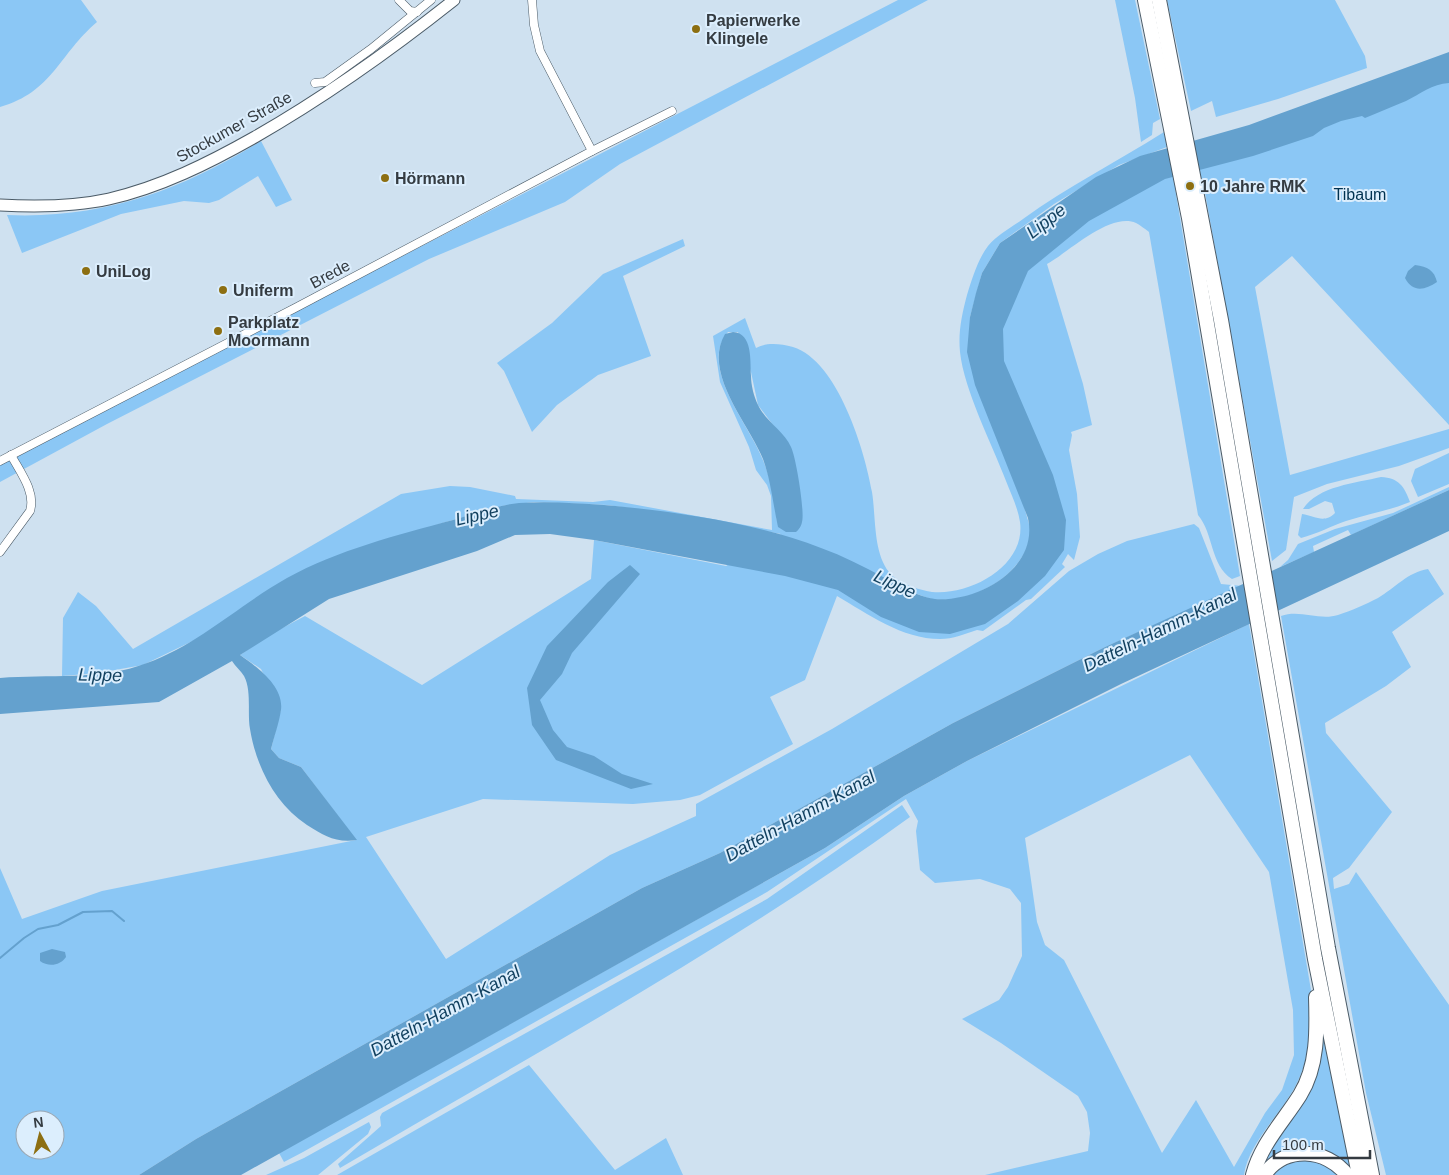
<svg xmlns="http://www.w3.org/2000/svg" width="1449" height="1175" viewBox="0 0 1449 1175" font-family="Arial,sans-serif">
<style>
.green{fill:#8bc7f5;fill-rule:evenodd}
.water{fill:#64a1ce}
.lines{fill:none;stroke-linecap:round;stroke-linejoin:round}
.stream{stroke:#64a1ce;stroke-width:2}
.minor-casing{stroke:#4b5b67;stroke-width:9}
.secondary-casing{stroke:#4b5b67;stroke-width:13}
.motorway-casing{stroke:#4b5b67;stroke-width:16}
.minor{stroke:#fff;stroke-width:8}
.secondary{stroke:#fff;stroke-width:11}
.motorway{stroke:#fff;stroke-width:14}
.poi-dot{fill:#8d6f12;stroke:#dceefd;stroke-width:2}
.labels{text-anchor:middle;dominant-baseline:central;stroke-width:4;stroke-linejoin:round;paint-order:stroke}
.poi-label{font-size:16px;font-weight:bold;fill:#343b41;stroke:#dceefd;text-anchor:start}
.street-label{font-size:16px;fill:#343b41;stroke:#dceefd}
.park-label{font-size:16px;fill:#003250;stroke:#dceefd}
.water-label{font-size:18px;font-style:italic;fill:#103f5e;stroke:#dceefd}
</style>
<rect width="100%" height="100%" fill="#cfe1f0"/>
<g class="green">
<path d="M0 0H81L97 22C59 54 53 92 0 107Z"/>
<path d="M898 0H928L620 164 565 202 429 259 107 424 0 482V464Z"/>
<path d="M1115 0H1135L1160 119 1153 123 1152 135 1141 142 1135 98Z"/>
<path d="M1167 0H1335L1365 56 1367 68 1278 99 1216 117 1212 101 1191 111Z"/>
<path d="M1449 68V425L1292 256 1255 287 1290 475 1449 429V448L1399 466 1327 484 1294 497 1286 550 1272 561 1205 193H1203L1201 180 1175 188 1240 576 1232 579C1210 565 1214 534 1198 515L1149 232C1145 229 1140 225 1136 223 1110 212 1069 252 1047 264L1083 384 1092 425 1071 432 1072 435 1069 450 1077 494 1080 537 1074 560 1068 554 1062 564 1065 567 1031 599 1026 600 983 631 977 630C965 634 953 639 940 639 902 639 868 614 837 596L805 680 770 697 793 744 700 795 680 800 633 804 483 799 366 837 446 959 610 855 696 816V804L832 729 1008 624 1069 571 1098 554 1127 541 1194 524 1199 528 1221 584 1242 586 1105 647 953 723 720 853 642 888 196 1139 139 1175H0V868L22 919 102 891 356 840 301 767 279 758 271 749 281 709 261 669 240 655 269 635 305 616 422 685 591 579 594 540 726 566 781 534 680 515 607 505 534 502 502 506 439 524 263 594 201 637 143 665 98 673 62 676 63 618 78 592 96 606 133 649 401 494 450 486 470 487 515 496 516 499 593 502 610 500 772 530 771 496 767 485 756 470 749 447 720 382 713 336 745 318 756 348C768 342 780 344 793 347 838 361 865 451 872 492 876 517 873 552 889 572 897 583 919 590 932 592 970 596 1026 566 1020 522 1018 508 1011 494 1006 481 992 444 964 390 960 352 958 332 962 314 967 295 972 279 978 259 988 246 997 235 1012 227 1023 219 1068 186 1117 162 1164 132L1167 147 1119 165 1054 204 1000 243 982 273 970 317 1031 531C1027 574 973 605 932 599 919 596 907 589 896 583L954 615 1038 559 984 326 1072 212ZM728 332H738L751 372 758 405 776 429 777 521C774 499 771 478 762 458 749 424 698 367 728 332ZM25 1120H55V1150H25Z"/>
<path d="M261 141 292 200 276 207 258 176 219 200 209 203 184 201 121 214 22 253 7 215C103 219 180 191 261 141Z"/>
<path d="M683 239 685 246 623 276 651 356 598 375 557 405 532 432 504 371 497 363 552 323 603 274Z"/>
<path d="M1449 453V484L1418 497 1411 481 1415 469Z"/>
<path d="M1381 477C1399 478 1404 486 1410 502 1388 511 1368 514 1346 521 1331 526 1317 534 1301 538L1298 535 1302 514C1315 516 1324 524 1335 513L1332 503 1325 501 1309 509H1303C1318 486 1356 483 1381 477Z"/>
<path d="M1449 487V490L1351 535 1348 530 1313 546 1314 552 1280 567 1288 560 1298 544 1335 529 1393 513Z"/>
<path d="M1428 569 1444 594 1392 632 1411 667 1386 686 1325 723 1326 733 1392 812 1349 868 1333 878 1334 889 1349 884 1356 872 1449 1005V1175H1386L1366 1093 1281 616C1300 609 1319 621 1338 615 1351 611 1366 604 1378 598 1395 588 1408 572 1428 569Z"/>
<path d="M1249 624 1313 1002C1310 1030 1310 1059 1296 1085 1282 1113 1248 1143 1244 1175H985L1088 1151 1090 1133 1087 1112 1078 1096 1001 1043 962 1019 999 1000 1008 987 1022 956 1021 903 1010 889 980 879 935 883 920 870 916 831 918 821 906 799 767 892 303 1152 284 1162 279 1153 825 848 904 796 967 761ZM1190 755 1269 872 1293 1010 1294 1055 1282 1090 1265 1113 1234 1167 1196 1100 1162 1153 1064 960 1045 945 1037 922 1025 838Z"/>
<path d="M902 805 910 817C729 948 532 1055 340 1168L338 1164 381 1126 380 1117 382 1113 767 899Z"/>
<path d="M1320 1013 1352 1175 1324 1153 1257 1169 1295 1110Z"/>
<path d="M529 1065 615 1170 666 1138 683 1175H337Z"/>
<path d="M369 1122 371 1127 368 1134 318 1175H266L304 1158Z"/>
<path d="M1318 1160 1340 1175H1271L1289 1162Z"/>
</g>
<g class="water">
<path d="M1449 52V83C1432 84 1420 94 1406 101 1392 107 1379 112 1365 118L1362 116 1341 121 1324 128 1313 136 1253 156 1165 179 1089 221 1028 271 1003 329 1004 361 1053 475 1066 520 1064 550 1045 576 1018 601 985 624 950 634 919 632 881 617 838 590 785 576 594 540 550 534 515 535 477 551 329 599 240 655C257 667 284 686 281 710 279 723 274 737 271 749L279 758 301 767 357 840C336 843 324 836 307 825 275 804 256 766 250 729 247 713 252 691 244 676 241 671 235 666 232 661L159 702 0 714V678C48 674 101 681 147 663 199 644 239 605 287 578 338 550 397 535 453 520 475 514 497 505 519 503 547 501 576 503 604 505 672 511 758 523 821 548 843 556 863 566 883 577 899 585 917 597 935 599 979 602 1039 568 1028 518L975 385 967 352 970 317 976 293 982 273 1000 243 1096 177 1140 156 1249 125Z"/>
<path d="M1415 265C1428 267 1434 270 1437 282 1425 290 1413 293 1405 278L1408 271Z"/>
<path d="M733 332C753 333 750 361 751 376 751 385 754 397 758 405 766 422 784 431 791 447 796 457 805 512 802 522 801 527 799 529 796 532H786L778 527C773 504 771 481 763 459 749 424 702 373 725 334Z"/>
<path d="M1449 490V531L1121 684 967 761 904 796 825 848 241 1175H139L196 1139 642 888 720 853 953 723 1105 647Z"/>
<path d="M630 565 640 574 572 653 562 674 540 700 553 730 567 747 594 756 622 774 653 784 631 789 556 760 532 725 527 688 547 646 608 582Z"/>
<path d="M52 949 65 952 66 957C60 966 48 967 40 961V953Z"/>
</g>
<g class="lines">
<path class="stream" d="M0 958 24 938 38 929 58 925 83 912 112 911 124 921"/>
<g class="minor-casing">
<g id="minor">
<path d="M399 0 410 11 417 12"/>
<path d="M315 83 325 82 371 49 431 0"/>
<path d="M592 151 672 111"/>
<path d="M0 461 297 307 592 151 540 51 534 25 532 0"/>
<path d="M0 552 30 511C36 492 20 472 11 455"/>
</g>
</g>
<g class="secondary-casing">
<path id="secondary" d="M0 205C37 207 73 207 109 199 161 187 209 163 255 137 325 97 391 50 454 0"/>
</g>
<g class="motorway-casing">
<g id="motorway">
<path d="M1145 0 1189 218 1315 959 1359 1175"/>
<path d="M1159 0 1221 320 1328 948 1372 1175"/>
<path d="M1253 1175C1261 1144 1283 1122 1300 1095 1318 1066 1317 1030 1316 997"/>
<path d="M1264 1175C1285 1145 1326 1148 1347 1175"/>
</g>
</g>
<use href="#minor" class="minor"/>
<use href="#secondary" class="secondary"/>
<use href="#motorway" class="motorway"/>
</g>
<g class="poi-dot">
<circle cx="696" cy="29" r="5"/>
<circle cx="385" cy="178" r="5"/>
<circle cx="1190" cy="186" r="5"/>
<circle cx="86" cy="271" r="5"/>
<circle cx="223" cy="290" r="5"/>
<circle cx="218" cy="331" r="5"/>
</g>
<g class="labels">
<g class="poi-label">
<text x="706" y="20">Papierwerke<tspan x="706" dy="18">Klingele</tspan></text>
<text x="395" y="178">Hörmann</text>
<text x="1200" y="186">10 Jahre RMK</text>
<text x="96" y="271">UniLog</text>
<text x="233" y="290">Uniferm</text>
<text x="228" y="322">Parkplatz<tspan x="228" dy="18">Moormann</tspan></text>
</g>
<g class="street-label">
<text transform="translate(234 127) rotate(-29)">Stockumer Straße</text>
<text transform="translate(330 274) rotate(-28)">Brede</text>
</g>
<g class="park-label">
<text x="1360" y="194">Tibaum</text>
</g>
<g class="water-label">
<text transform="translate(1046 221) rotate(-38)">Lippe</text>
<text transform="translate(477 515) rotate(-13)">Lippe</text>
<text transform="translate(895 584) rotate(25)">Lippe</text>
<text transform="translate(1160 630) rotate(-26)">Datteln-Hamm-Kanal</text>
<text transform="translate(100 675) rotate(1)">Lippe</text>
<text transform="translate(800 816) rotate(-29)">Datteln-Hamm-Kanal</text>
<text transform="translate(445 1011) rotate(-29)">Datteln-Hamm-Kanal</text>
</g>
</g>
<g transform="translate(40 1135) rotate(353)"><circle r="24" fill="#dceefd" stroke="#99a6b2"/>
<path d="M0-4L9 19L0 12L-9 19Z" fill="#8d6f12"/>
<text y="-8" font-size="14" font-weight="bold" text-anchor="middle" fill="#343b41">N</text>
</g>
<path d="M1274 1150v8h96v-8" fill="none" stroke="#343b41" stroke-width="2.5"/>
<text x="1282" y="1150" font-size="15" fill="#343b41" stroke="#dceefd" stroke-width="4" paint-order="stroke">100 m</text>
</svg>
